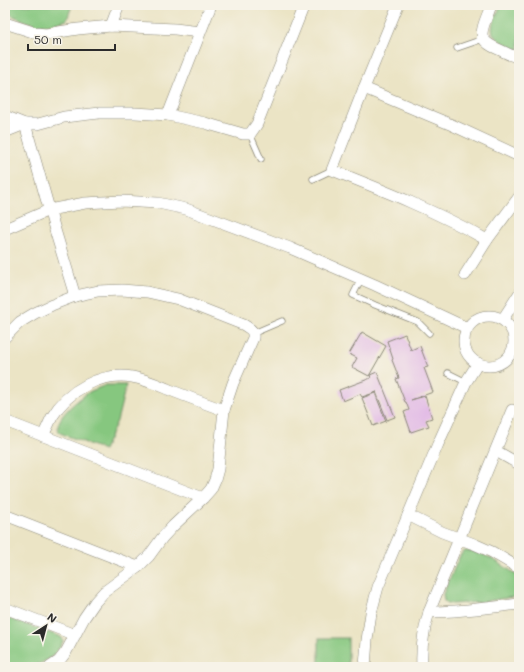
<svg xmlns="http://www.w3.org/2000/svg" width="524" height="672" viewBox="0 0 524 672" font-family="Mali,sans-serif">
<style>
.green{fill:#86c77f;stroke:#587955}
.building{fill:#dfb2e5}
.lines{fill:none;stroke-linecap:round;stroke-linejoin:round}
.lane-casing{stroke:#8b8878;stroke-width:7}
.street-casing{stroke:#8b8878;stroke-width:12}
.lane{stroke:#fff;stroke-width:5.5}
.street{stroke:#fff;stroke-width:11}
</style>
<rect width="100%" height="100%" fill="#f7f3e8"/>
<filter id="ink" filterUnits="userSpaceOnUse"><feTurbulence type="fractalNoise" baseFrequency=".025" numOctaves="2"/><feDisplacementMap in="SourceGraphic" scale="8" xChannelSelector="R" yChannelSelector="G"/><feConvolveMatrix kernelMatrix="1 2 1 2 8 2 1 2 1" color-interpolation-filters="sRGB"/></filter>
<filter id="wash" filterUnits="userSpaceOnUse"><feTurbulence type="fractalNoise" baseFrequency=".012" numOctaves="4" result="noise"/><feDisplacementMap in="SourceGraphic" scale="16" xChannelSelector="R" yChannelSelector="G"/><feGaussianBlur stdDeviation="0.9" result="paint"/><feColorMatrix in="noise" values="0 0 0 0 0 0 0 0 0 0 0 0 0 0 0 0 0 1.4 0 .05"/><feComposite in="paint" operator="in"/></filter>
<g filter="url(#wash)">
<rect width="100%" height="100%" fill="#ebe4c5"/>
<g class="green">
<path d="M5 5H72L67 20C59 22 50 25 42 25 29 25 17 16 5 13Z"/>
<path d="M501 5H519V49C513 49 509 46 504 43 484 33 494 22 501 5Z"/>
<path d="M106 385H126L117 421 104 450 60 433C59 432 58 429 58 427 58 415 81 397 91 391 96 389 101 387 106 385Z"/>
<path d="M465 551C481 549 506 567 519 577V596L481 602 452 604 447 603 444 601 443 594 458 560 461 554Z"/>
<path d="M5 617 59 636 62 638 63 641C55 659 39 667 20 667 14 667 9 667 5 664Z"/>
<rect x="319" y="638" width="29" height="29"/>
</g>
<g id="blocks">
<g class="building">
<path d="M362 332 386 346 369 376 352 367 357 358 349 354Z"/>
<path d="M405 334 411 350 420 346 428 367 424 368 433 392 411 400 425 396 432 418 426 420 429 426 411 432 404 412 409 410 406 402H405L396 379 399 378 392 360 393 359 387 341Z"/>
<path d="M377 372 395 417 387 420 376 392H377L362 397 360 394 343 401 339 390 371 378 370 375Z"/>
<path d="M375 393 386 421 373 426 362 398Z"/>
</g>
</g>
</g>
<g filter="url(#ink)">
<use href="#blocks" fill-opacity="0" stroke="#8b8878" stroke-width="1"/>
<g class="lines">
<g class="lane-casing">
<g id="lane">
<path d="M457 48 483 39"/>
<path d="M250 134 261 159"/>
<path d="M313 179 332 170"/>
<path d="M361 279 353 295 375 305 418 322 429 333"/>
<path d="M254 333 282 321"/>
<path d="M448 373 466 382"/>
</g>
</g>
<g class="street-casing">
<g id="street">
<path d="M398 5 364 88 332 170C385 191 438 212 487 240"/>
<path d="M491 5C489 13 479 31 483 38 486 43 493 47 498 49 505 52 512 57 519 57"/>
<path d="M5 23 36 33 46 34 78 29 111 26 175 29 200 32"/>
<path d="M111 26 119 5"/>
<path d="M364 88 452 125 519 156"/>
<path d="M168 115 211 5"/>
<path d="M5 116 25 124 55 230 75 296"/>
<path d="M5 132 25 124H38L64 117 99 113H135L168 115 205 123 243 134H250L257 124 304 5"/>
<path d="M5 229 49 210 85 203 121 201 158 203 186 209 290 248 375 285 467 328"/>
<path d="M465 275 487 240 519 197"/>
<circle cx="489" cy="341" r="25"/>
<path d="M503 319 519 294"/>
<path d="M5 337 20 322 35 313 52 305 75 296 98 291 122 290 147 292 178 299 244 325C250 329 254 330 253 338L233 383 224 410 218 469 215 480 211 489 203 498 173 526 162 538 149 556 138 567 104 592 95 602 84 618 66 652 59 661 50 667"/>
<path d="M5 421 203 498"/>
<path d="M43 436C46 430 49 423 52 417 68 390 101 372 132 377 145 379 158 385 170 390 188 397 206 404 224 410"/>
<path d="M496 451 519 464"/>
<path d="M5 515 138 567"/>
<path d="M408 515 442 532 474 544 492 552 519 568"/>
<path d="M5 608 75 635"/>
<path d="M429 612C459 612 489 608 519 604"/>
<path d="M365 667 367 640 371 613 378 587 438 444 466 382 478 363"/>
<path d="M422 667C421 648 423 631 429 612L512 410"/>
</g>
</g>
<use href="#lane" class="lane"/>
<use href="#street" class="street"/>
</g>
</g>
<rect width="524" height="672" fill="none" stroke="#f7f3e8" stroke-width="20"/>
<g transform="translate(46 626) rotate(36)" stroke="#f7f3e8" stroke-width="3" paint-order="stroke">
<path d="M0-3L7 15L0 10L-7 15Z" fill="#2b2b2b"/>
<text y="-6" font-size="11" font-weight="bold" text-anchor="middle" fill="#2b2b2b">N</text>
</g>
<path d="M28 44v6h87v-6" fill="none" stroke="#2b2b2b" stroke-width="2"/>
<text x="34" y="44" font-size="12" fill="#2b2b2b" stroke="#f7f3e8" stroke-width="3" paint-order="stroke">50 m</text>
</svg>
